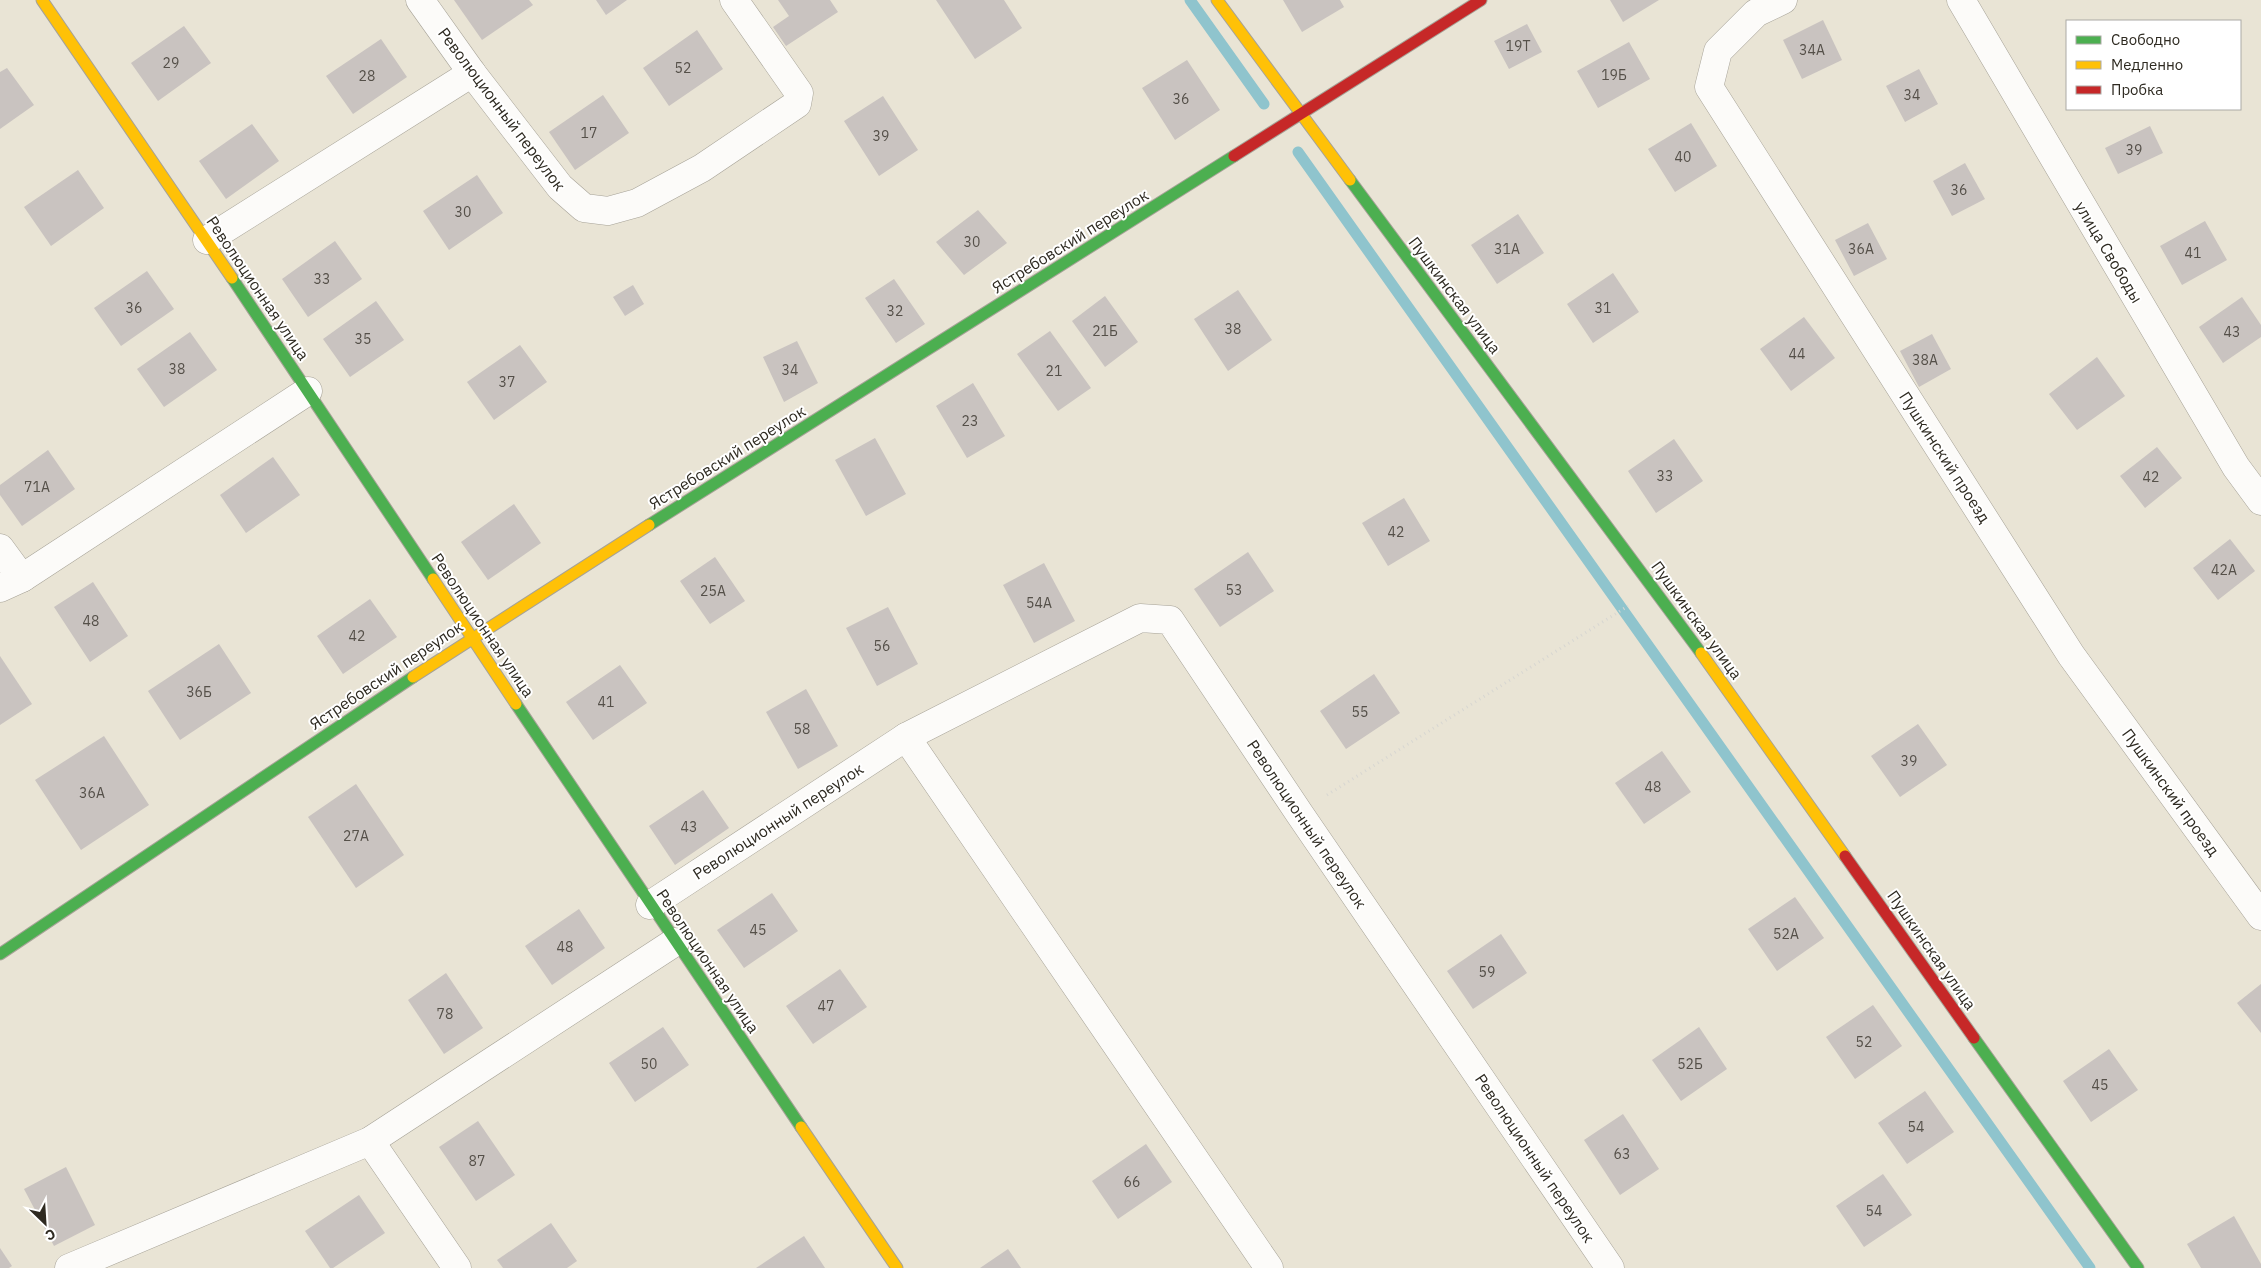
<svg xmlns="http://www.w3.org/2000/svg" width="2261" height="1268" viewBox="0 0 2261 1268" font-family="'IBM Plex Sans',sans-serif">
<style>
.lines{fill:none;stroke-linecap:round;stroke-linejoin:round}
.stream{stroke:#8fc4cd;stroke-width:11}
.building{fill:#c9c3c0}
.street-casing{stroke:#a6a297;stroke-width:29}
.fast-casing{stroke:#a6a297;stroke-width:13}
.slow-casing{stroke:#a6a297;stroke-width:13}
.jam-casing{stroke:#a6a297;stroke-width:13}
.path{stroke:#d7d6d1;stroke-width:3;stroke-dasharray:1 4;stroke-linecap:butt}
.street{stroke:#fcfbf9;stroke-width:28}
.fast{stroke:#4caf50;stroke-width:11}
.slow{stroke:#ffc107;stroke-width:11}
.jam{stroke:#c62828;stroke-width:11}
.labels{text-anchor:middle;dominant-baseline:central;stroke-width:4;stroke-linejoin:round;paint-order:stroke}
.number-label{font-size:14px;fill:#555049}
.street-label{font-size:16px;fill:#2e2a21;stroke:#fff}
</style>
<rect width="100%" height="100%" fill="#e9e4d5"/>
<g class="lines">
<g class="stream">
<path d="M1190 0 1264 104"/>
<path d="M1298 152 2090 1268"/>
</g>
</g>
<g class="building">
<path d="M454 0H529L533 5 482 40Z"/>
<path d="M596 0H627L606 15Z"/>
<path d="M778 0H830L838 12 786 46 773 27 789 16Z"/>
<path d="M936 0H1004L1022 28 975 59Z"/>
<path d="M1283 0H1340L1344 7 1302 32Z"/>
<path d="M1610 0H1659L1623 22Z"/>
<path d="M1823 20 1842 60 1802 79 1783 40Z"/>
<path d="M1527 24 1542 52 1509 69 1494 41Z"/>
<path d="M184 26 211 63 158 101 131 63Z"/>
<path d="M697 30 723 69 669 106 643 68Z"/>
<path d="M381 39 407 77 353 114 326 76Z"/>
<path d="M1629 42 1650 79 1598 108 1577 71Z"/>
<path d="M1187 60 1220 110 1175 140 1142 88Z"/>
<path d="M7 68 34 105 0 129V72Z"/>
<path d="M1919 69 1938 104 1905 122 1886 86Z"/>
<path d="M603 95 629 133 575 170 549 132Z"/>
<path d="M883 96 918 150 879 176 844 121Z"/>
<path d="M1691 123 1717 166 1675 192 1648 149Z"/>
<path d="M252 124 279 161 226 199 199 161Z"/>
<path d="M2150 126 2163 153 2118 174 2105 148Z"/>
<path d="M1965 163 1985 199 1952 216 1933 181Z"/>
<path d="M78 170 104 208 51 246 24 207Z"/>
<path d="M477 175 503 213 449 250 423 211Z"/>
<path d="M978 210 1007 243 964 275 936 242Z"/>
<path d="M1518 214 1544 253 1497 284 1471 245Z"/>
<path d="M2205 221 2227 260 2182 285 2160 246Z"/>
<path d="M1868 223 1887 259 1854 276 1835 240Z"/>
<path d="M335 241 362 279 308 317 282 279Z"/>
<path d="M147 271 174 309 121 346 94 308Z"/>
<path d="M1613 273 1639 312 1593 343 1567 304Z"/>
<path d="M894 279 925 324 896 343 865 298Z"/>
<path d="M633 285 644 304 625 316 613 297Z"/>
<path d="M1238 290 1272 340 1228 371 1194 319Z"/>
<path d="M1105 296 1138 342 1105 367 1072 321Z"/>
<path d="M2242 297 2261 325V337L2223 363 2199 327Z"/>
<path d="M376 301 404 340 350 377 323 339Z"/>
<path d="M1804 317 1835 358 1791 391 1760 349Z"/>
<path d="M1050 331 1091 388 1058 411 1017 354Z"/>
<path d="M190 332 217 370 164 407 137 369Z"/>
<path d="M1932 334 1951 369 1919 387 1900 351Z"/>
<path d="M797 341 818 383 784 402 763 357Z"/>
<path d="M520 345 547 382 494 420 467 382Z"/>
<path d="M2097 357 2125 396 2077 430 2049 394Z"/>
<path d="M973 383 1005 436 967 458 936 406Z"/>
<path d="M875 438 906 494 866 516 835 460Z"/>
<path d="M1674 439 1703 481 1656 513 1628 471Z"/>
<path d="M2157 447 2182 478 2145 508 2120 476Z"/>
<path d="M48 450 75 489 22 526 0 495V485Z"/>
<path d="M273 457 300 495 246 533 220 495Z"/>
<path d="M1404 498 1430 541 1388 566 1362 523Z"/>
<path d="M514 504 541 543 488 580 461 542Z"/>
<path d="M2230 539 2255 571 2218 600 2193 568Z"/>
<path d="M1248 552 1274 591 1220 627 1194 589Z"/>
<path d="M715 557 745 601 710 624 680 581Z"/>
<path d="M1044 563 1075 621 1034 643 1003 585Z"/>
<path d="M93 582 128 636 90 662 54 607Z"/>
<path d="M370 599 397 637 343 674 317 636Z"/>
<path d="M888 607 918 664 877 686 846 628Z"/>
<path d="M219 644 251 693 180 740 148 691Z"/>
<path d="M0 656 32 704 0 725Z"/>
<path d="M620 665 647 703 593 740 566 702Z"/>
<path d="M1374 674 1400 713 1346 749 1320 711Z"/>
<path d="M806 689 838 746 798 769 766 712Z"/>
<path d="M1918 724 1947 765 1900 797 1871 756Z"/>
<path d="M104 736 149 805 81 850 35 780Z"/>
<path d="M1662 751 1691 792 1644 824 1615 783Z"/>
<path d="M356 784 404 855 356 888 308 817Z"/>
<path d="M703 790 729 828 675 865 649 826Z"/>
<path d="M772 893 798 931 744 968 717 930Z"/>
<path d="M1795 897 1824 938 1777 971 1748 929Z"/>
<path d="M579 909 605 948 552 985 525 946Z"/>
<path d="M1501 934 1527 973 1473 1009 1447 971Z"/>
<path d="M840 969 867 1007 813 1044 786 1006Z"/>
<path d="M446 973 483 1028 444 1054 408 1000Z"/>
<path d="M2261 984V1033L2237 1003Z"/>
<path d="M1873 1005 1902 1046 1855 1079 1826 1037Z"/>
<path d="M663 1027 689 1065 635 1102 609 1063Z"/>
<path d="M1699 1027 1727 1069 1681 1101 1652 1060Z"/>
<path d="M2109 1049 2138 1090 2091 1122 2063 1081Z"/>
<path d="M1925 1091 1954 1132 1907 1164 1878 1123Z"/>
<path d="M1623 1114 1659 1169 1620 1195 1584 1140Z"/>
<path d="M478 1121 515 1175 476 1201 439 1147Z"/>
<path d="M1146 1144 1172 1182 1118 1219 1092 1181Z"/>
<path d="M66 1167 95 1225 54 1246 24 1189Z"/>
<path d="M1883 1174 1912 1215 1864 1247 1836 1206Z"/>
<path d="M359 1195 385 1233 333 1268H330L305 1231Z"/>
<path d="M2234 1216 2261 1264V1268H2201L2187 1244Z"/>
<path d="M551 1223 577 1261 567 1268H503L497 1260Z"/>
<path d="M804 1236 825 1268H756Z"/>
<path d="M0 1248 12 1266 9 1268H0Z"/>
<path d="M1008 1249 1021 1268H980Z"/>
</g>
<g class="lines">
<g class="street-casing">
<g id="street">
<path d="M420 0 472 73 560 187 584 208 608 211 637 203 702 168 797 104 799 93 734 0"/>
<path d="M1783 0 1756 13 1718 51 1709 87 2071 655 2261 916"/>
<path d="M1961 0 2236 467 2261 501"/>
<path d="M207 240 472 73"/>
<path d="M0 548 22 578"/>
<path d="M0 588 22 578 308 391"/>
<path d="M906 737 1269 1268"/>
<path d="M650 905 906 737 1140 618 1170 620 1299 813 1610 1268"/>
<path d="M370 1141 457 1268"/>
<path d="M69 1268 370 1141 675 942"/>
</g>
</g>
<g class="fast-casing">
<g id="fast">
<path d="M1350 180 1701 653"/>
<path d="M232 278 433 579"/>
<path d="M649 525 1234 156"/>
<path d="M516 704 801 1127"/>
<path d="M0 954 413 677"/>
<path d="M1974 1038 2138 1268"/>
</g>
</g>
<g class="slow-casing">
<g id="slow">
<path d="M42 0 232 278"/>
<path d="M1217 0 1350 180"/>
<path d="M433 579 516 704"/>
<path d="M1701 653 1845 856"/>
<path d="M413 677 649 525"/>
<path d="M801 1127 897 1268"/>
</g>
</g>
<g class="jam-casing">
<g id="jam">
<path d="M1234 156 1481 0"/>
<path d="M1845 856 1974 1038"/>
</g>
</g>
<path class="path" d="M1327 795 1628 606"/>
<use href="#street" class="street"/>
<use href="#fast" class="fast"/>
<use href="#slow" class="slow"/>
<use href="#jam" class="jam"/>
</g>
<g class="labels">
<g class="number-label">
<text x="1518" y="46">19Т</text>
<text x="1812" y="50">34А</text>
<text x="171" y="63">29</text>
<text x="683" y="68">52</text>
<text x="1614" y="75">19Б</text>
<text x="367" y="76">28</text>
<text x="1912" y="95">34</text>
<text x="1181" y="99">36</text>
<text x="589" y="133">17</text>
<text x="881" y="136">39</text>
<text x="2134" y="150">39</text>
<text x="1683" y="157">40</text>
<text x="1959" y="190">36</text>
<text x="463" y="212">30</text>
<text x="972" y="242">30</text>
<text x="1507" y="249">31А</text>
<text x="1861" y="249">36А</text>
<text x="2193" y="253">41</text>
<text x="322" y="279">33</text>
<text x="134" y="308">36</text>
<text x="1603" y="308">31</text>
<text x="895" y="311">32</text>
<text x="1233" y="329">38</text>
<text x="1105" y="331">21Б</text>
<text x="2232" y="332">43</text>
<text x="363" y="339">35</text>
<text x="1797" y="354">44</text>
<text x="1925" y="360">38А</text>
<text x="177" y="369">38</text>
<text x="790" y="370">34</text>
<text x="1054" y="371">21</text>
<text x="507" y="382">37</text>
<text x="970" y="421">23</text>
<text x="1665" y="476">33</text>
<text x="2151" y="477">42</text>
<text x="37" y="487">71А</text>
<text x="1396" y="532">42</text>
<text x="2224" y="570">42А</text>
<text x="1234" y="590">53</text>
<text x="713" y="591">25А</text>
<text x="1039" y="603">54А</text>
<text x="91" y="621">48</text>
<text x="357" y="636">42</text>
<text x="882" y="646">56</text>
<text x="199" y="692">36Б</text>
<text x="606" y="702">41</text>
<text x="1360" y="712">55</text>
<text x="802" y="729">58</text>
<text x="1909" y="761">39</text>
<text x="1653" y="787">48</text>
<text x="92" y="793">36А</text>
<text x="689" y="827">43</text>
<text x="356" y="836">27А</text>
<text x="758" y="930">45</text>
<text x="1786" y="934">52А</text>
<text x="565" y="947">48</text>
<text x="1487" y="972">59</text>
<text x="826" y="1006">47</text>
<text x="445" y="1014">78</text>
<text x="1864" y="1042">52</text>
<text x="649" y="1064">50</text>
<text x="1690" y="1064">52Б</text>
<text x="2100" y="1085">45</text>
<text x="1916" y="1127">54</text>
<text x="1622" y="1154">63</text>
<text x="477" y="1161">87</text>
<text x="1132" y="1182">66</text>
<text x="1874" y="1211">54</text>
</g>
<g class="street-label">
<text transform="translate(502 109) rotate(53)">Революционный переулок</text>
<text transform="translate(1070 241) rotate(-32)">Ястребовский переулок</text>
<text transform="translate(2109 252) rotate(59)">улица Свободы</text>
<text transform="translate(258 288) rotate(56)">Революционная улица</text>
<text transform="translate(1455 295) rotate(53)">Пушкинская улица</text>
<text transform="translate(727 457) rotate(-32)">Ястребовский переулок</text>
<text transform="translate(1945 457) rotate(57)">Пушкинский проезд</text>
<text transform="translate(1697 620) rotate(54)">Пушкинская улица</text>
<text transform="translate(483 625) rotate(56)">Революционная улица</text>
<text transform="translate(386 675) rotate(-34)">Ястребовский переулок</text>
<text transform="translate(2171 792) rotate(54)">Пушкинский проезд</text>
<text transform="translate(778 821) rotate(-33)">Революционный переулок</text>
<text transform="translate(1307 824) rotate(56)">Революционный переулок</text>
<text transform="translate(1932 950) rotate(55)">Пушкинская улица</text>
<text transform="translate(708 961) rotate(56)">Революционная улица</text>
<text transform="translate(1535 1158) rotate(56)">Революционный переулок</text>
</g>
</g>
<rect x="2066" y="20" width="175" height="90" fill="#ffffff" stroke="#abaaa6"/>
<rect x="2076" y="36" width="25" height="8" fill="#4caf50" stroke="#abaaa6"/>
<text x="2111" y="45" font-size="15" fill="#2e2a21">Свободно</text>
<rect x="2076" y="61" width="25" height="8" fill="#ffc107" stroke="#abaaa6"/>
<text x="2111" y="70" font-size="15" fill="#2e2a21">Медленно</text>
<rect x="2076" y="86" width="25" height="8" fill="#c62828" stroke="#abaaa6"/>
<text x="2111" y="95" font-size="15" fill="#2e2a21">Пробка</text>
<g transform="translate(45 1223) rotate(155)" stroke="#ffffff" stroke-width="4" paint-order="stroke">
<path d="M0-4L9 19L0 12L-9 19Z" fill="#2e2a21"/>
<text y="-8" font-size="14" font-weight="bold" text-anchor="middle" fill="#2e2a21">С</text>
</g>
</svg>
